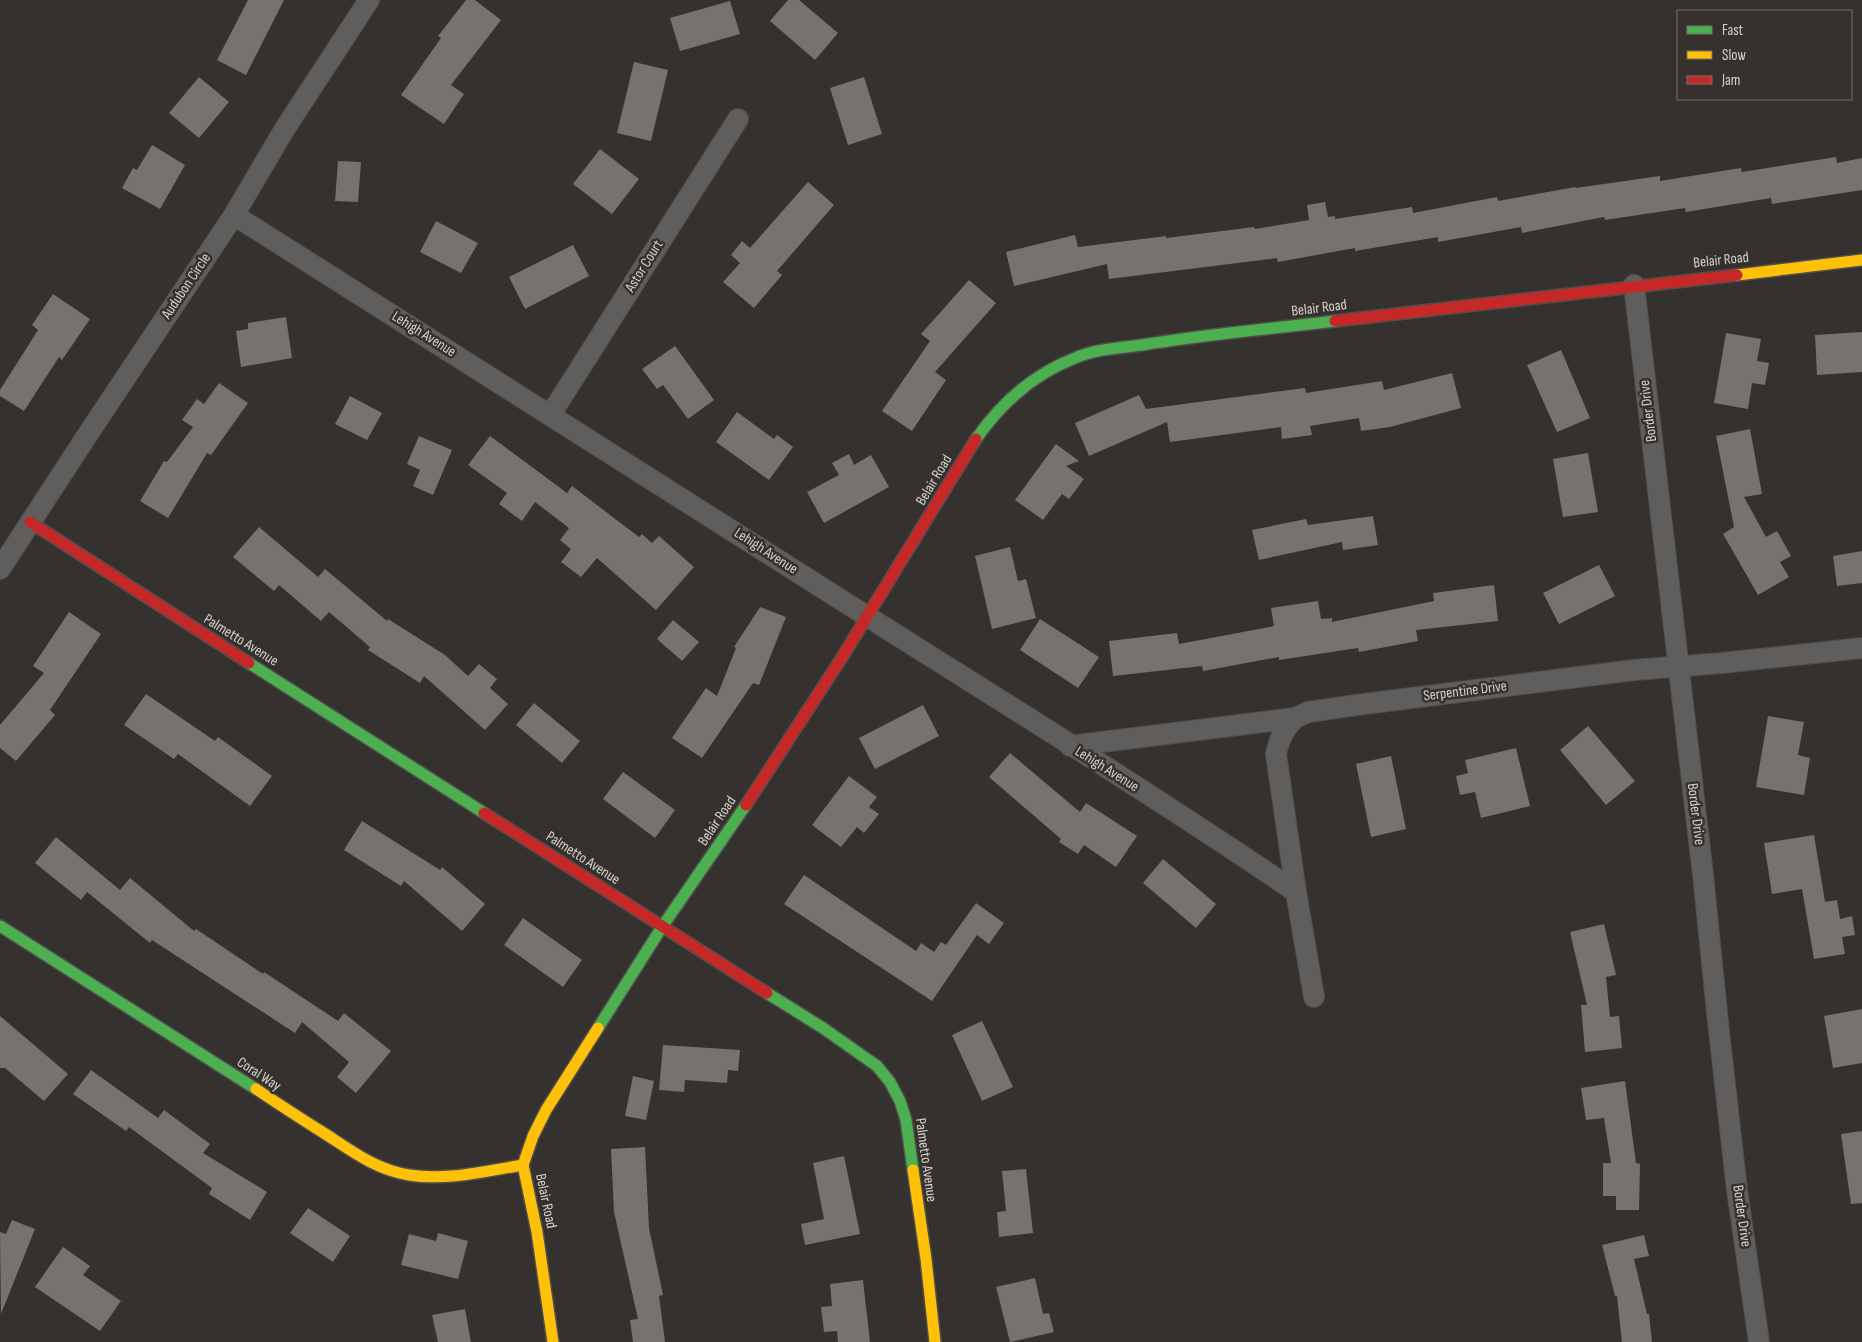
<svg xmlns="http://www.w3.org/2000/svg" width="1862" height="1342" viewBox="0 0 1862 1342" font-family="'Sofia Sans Condensed',sans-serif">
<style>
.building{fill:#757270}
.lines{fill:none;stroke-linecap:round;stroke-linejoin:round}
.street-casing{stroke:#504e4c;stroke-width:22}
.fast-casing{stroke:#504e4c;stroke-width:14}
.slow-casing{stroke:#504e4c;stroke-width:14}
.jam-casing{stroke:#504e4c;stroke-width:14}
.street{stroke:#605e5d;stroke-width:20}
.fast{stroke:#4caf50;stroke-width:11}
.slow{stroke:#ffc107;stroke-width:11}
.jam{stroke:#c62828;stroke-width:11}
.labels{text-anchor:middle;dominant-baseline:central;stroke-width:5;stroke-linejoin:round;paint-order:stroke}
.street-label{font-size:15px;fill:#d5d2cf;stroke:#36312c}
</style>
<rect width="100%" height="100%" fill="#34312e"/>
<g class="building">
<path d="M248 0H284L246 75 217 60Z"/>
<path d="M466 0H475L501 20 451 85 464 94 444 124 401 95 441 38 438 36Z"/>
<path d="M788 0H799L838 33 815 60 770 21Z"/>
<path d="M730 1 740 34 680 51 670 18Z"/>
<path d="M634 62 668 70 651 141 617 133Z"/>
<path d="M199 77 229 102 199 138 169 113Z"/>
<path d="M864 77 882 134 848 145 830 88Z"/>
<path d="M152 145 185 165 160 209 122 188 133 168 137 170Z"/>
<path d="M600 149 639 179 612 214 573 184Z"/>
<path d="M1836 157 1837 163 1862 158V190L1772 204 1771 198 1686 212 1685 208 1605 220 1604 217 1522 233 1521 227 1438 242V237L1355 251V248L1278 262 1277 258 1109 279 1107 264 1014 286 1006 252 1075 235 1078 247 1166 236V238L1254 227 1255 229 1309 220 1307 205 1325 202 1328 217 1335 216V219L1412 207 1413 213 1497 197 1498 201 1575 187 1576 188 1660 176V181L1741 168 1742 172Z"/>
<path d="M338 161 361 162 358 202 335 201Z"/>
<path d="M808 182 834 205 777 271 782 275 754 308 723 282 740 263 731 255 742 241 750 248Z"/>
<path d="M436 221 478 243 461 273 420 252Z"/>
<path d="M573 245 589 276 525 309 509 277Z"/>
<path d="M969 280 996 303 935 372 946 380 912 431 882 411 930 341 921 334Z"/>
<path d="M53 294 90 319 62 360 59 357 24 411 0 396V390L38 330 32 325Z"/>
<path d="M286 317 292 358 241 367 236 331 248 329V323Z"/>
<path d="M1862 332V372L1817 375 1815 335Z"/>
<path d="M1726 333 1761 339 1757 361 1769 363 1765 385 1752 383 1748 409 1714 403Z"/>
<path d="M675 346 714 400 688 419 663 385 657 389 642 369Z"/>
<path d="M1561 350 1590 418 1557 432 1527 365Z"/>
<path d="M1452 373 1461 408 1390 427 1361 431 1359 418 1310 426 1312 435 1282 439 1281 427 1170 442 1167 422 1089 456 1075 423 1139 395 1146 409 1305 388 1306 393 1382 381 1384 390Z"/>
<path d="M219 383 248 403 211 455 207 453 168 518 140 501 164 461 167 462 193 427 182 420 197 399 204 404Z"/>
<path d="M350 396 382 413 367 440 335 424Z"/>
<path d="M737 412 774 439 777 435 793 447 769 480 716 442Z"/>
<path d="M1750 429 1762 494 1744 497 1766 537 1777 531 1791 556 1780 562 1789 577 1758 595 1723 534 1734 527 1716 436Z"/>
<path d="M419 436 452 450 433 495 413 486 420 470 407 464Z"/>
<path d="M490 436 567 493 572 486 639 537 642 534 652 543 659 536 694 567 656 610 597 558 581 577 561 562 571 549 560 540 569 528 535 502 522 521 499 504 507 493 468 465Z"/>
<path d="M1056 444 1079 461 1066 466 1084 479 1069 499 1062 494 1043 520 1015 500Z"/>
<path d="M1588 453 1598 512 1563 517 1553 459Z"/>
<path d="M849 454 854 465 871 455 889 487 824 523 807 492 839 475 832 463Z"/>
<path d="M1373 516 1378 545 1343 550 1342 542 1259 560 1252 530 1306 519 1308 525Z"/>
<path d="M259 527 318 577 325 569 387 621 388 619 445 655 468 676 479 664 497 679 490 688 508 704 485 730 424 676 420 683 368 650 370 647 329 612 321 621 279 585 274 591 233 557Z"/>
<path d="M1010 547 1018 581 1026 579 1036 618 992 629 975 556Z"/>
<path d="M1862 551V583L1837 586 1833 556Z"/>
<path d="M1599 565 1615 596 1559 624 1543 593Z"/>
<path d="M1494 585 1498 621 1416 630 1418 641 1359 652 1358 648 1279 660V657L1203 671 1202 666 1113 676 1109 641 1177 633 1179 644 1274 626 1271 608 1318 601 1321 619 1332 618V622L1434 601 1433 593Z"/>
<path d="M760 607 786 617 759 685 753 683 702 758 672 738 706 688 717 696 736 648 734 647Z"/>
<path d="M69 612 101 634 50 710 55 715 16 761 0 748V725L44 673 33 666Z"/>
<path d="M1040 619 1099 657 1078 688 1020 650Z"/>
<path d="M673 620 699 642 682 661 657 639Z"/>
<path d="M146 694 215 741 218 737 272 776 250 806 178 754 174 759 124 725Z"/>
<path d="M534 703 580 741 562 763 516 725Z"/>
<path d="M923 705 939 736 875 769 859 738Z"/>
<path d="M1768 716 1804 722 1798 755 1810 758 1804 795 1756 787Z"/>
<path d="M1588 726 1635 781 1606 805 1560 750Z"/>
<path d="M1516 748 1530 806 1481 818 1475 792 1460 795 1456 776 1468 773 1465 760Z"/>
<path d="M1010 753 1080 812 1086 803 1137 836 1116 867 1084 845 1078 854 1059 842 1061 839 989 777Z"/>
<path d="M1391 756 1406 829 1371 837 1356 764Z"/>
<path d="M623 772 675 810 655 838 603 799Z"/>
<path d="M849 776 877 797 869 807 879 814 864 833 857 827 841 847 812 825Z"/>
<path d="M362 821 440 870 442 867 485 904 462 931 404 881 401 886 344 850Z"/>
<path d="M1814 835 1825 902 1837 900 1840 919 1852 916 1855 935 1842 937 1845 954 1814 959 1802 889 1772 894 1764 843Z"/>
<path d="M56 837 120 890 130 878 194 931 196 929 263 974 264 972 338 1021 344 1013 391 1051 356 1093 337 1077 349 1062 302 1022 295 1033 152 940 150 943 87 892 81 900 35 863Z"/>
<path d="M1163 859 1216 904 1196 928 1143 883Z"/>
<path d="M804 875 916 951 921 943 934 952 941 942 946 945 976 903 1004 923 989 944 977 935 932 1001 784 904Z"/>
<path d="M523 918 582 960 563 987 504 945Z"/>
<path d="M1604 924 1616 975 1606 977 1610 1017 1619 1016 1622 1048 1585 1052 1581 1005H1587L1570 932Z"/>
<path d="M1862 1009V1063L1833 1068 1824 1016Z"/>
<path d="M0 1016 68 1074 44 1101 5 1068H0Z"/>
<path d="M982 1021 1013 1087 982 1101 952 1035Z"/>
<path d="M663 1045 740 1050 738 1071 728 1070 727 1083 685 1080 684 1092 659 1090Z"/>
<path d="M91 1070 158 1118 164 1110 210 1144 203 1153 267 1192 250 1220 209 1194 212 1188 129 1127 126 1131 73 1094Z"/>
<path d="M633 1076 654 1081 646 1120 625 1116Z"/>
<path d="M1625 1081 1636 1163 1640 1164 1639 1210H1616V1196H1603V1163H1611L1604 1118 1586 1120 1581 1088Z"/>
<path d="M1862 1131V1203L1851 1204 1841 1134Z"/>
<path d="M645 1147 649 1228 663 1295 659 1296 665 1342H633L630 1320 638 1319 614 1212 611 1149Z"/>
<path d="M844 1156 860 1234 805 1245 801 1224 824 1219 813 1163Z"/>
<path d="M1026 1169 1033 1233 999 1237 997 1212 1006 1211 1002 1171Z"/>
<path d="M308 1208 350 1236 333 1262 290 1233Z"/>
<path d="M12 1220 35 1229 1 1314 0 1232 6 1234Z"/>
<path d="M438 1233 468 1241 458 1279 401 1265 409 1234 436 1241Z"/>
<path d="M1644 1235 1649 1256 1634 1259 1647 1314H1649L1652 1342H1622L1617 1296H1615L1602 1245Z"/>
<path d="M63 1247 90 1266 83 1275 121 1301 100 1331 35 1287Z"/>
<path d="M1035 1278 1043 1314 1049 1313 1054 1332 1010 1342 996 1287Z"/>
<path d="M863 1280 870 1342H838L837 1331 824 1332 821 1307 832 1306 830 1284Z"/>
<path d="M465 1309 471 1342H438L432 1315Z"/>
</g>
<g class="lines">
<g class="street-casing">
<g id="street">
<path d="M234 215C445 347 655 481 865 615 1009 706 1155 796 1296 892"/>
<path d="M1634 285 1703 875 1718 1022 1737 1190 1759 1342"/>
<path d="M551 414 738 119"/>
<path d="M0 569 88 434 234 215 284 130 369 0"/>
<path d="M1295 718C1284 729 1279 739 1276 754L1296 892 1314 997"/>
<path d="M1070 746 1295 718 1308 712 1364 704 1634 670 1722 663 1862 648"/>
</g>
</g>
<g class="fast-casing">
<g id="fast">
<path d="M976 439C1001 403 1034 374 1075 358 1096 349 1120 348 1142 345 1206 334 1270 329 1335 321"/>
<path d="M249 663 484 813"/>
<path d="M0 926 256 1089"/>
<path d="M767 993 823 1028 877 1066 890 1082 900 1101 906 1120 913 1170"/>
<path d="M598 1028 662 927 746 805"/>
</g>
</g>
<g class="slow-casing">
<g id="slow">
<path d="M1737 275 1862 260"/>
<path d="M256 1089C280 1105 303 1120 327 1135 353 1152 377 1170 409 1175 446 1181 486 1171 523 1165"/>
<path d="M913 1170 926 1259 935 1342"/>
<path d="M553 1342 537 1232 523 1165 533 1136 546 1110 598 1028"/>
</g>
</g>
<g class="jam-casing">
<g id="jam">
<path d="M1335 321 1737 275"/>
<path d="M30 522 249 663"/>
<path d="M746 805 841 659 976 439"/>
<path d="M484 813 767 993"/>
</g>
</g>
<use href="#street" class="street"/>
<use href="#fast" class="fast"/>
<use href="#slow" class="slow"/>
<use href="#jam" class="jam"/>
</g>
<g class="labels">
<g class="street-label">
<text transform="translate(1721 260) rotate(-6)">Belair Road</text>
<text transform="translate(644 266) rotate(-58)">Astor Court</text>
<text transform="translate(186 286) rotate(-56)">Audubon Circle</text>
<text transform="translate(1319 308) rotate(-7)">Belair Road</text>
<text transform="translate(424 334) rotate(32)">Lehigh Avenue</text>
<text transform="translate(1648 411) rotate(-97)">Border Drive</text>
<text transform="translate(934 480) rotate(-59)">Belair Road</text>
<text transform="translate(766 551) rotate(33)">Lehigh Avenue</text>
<text transform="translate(241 640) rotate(32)">Palmetto Avenue</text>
<text transform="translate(1465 691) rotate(-7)">Serpentine Drive</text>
<text transform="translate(1107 769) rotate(32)">Lehigh Avenue</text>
<text transform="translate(1696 814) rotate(83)">Border Drive</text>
<text transform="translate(717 821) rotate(-56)">Belair Road</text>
<text transform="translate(583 858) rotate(33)">Palmetto Avenue</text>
<text transform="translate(259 1074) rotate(33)">Coral Way</text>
<text transform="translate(926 1160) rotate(82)">Palmetto Avenue</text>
<text transform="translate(546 1201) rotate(78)">Belair Road</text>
<text transform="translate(1742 1216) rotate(82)">Border Drive</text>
</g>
</g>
<rect x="1677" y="10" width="175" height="90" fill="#36312c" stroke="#76716d"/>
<rect x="1687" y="26" width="25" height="8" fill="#4caf50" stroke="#76716d"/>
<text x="1722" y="35" font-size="15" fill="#d5d2cf">Fast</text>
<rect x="1687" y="51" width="25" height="8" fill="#ffc107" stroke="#76716d"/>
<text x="1722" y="60" font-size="15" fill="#d5d2cf">Slow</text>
<rect x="1687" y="76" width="25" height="8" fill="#c62828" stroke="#76716d"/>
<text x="1722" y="85" font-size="15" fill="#d5d2cf">Jam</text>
</svg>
